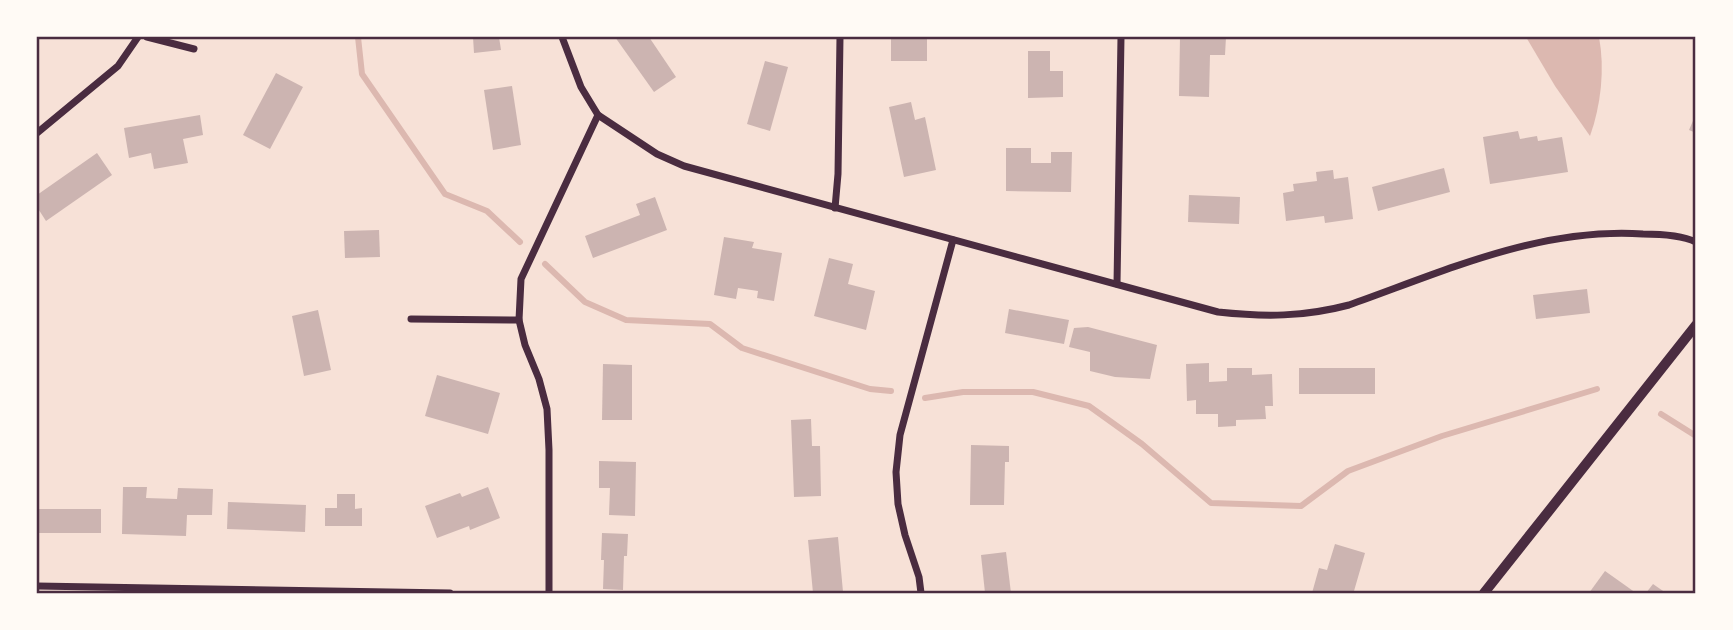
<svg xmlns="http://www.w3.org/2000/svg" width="1733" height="630" viewBox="0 0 1733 630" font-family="'Asap Condensed',sans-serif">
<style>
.water{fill:#dcb8b0}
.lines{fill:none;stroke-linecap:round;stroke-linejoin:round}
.stream{stroke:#dcb8b0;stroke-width:6}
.building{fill:#ccb4b1}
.minor{stroke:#4a2c40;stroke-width:7}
.tertiary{stroke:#4a2c40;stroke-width:10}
.neatline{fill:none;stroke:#4a2c40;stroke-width:2.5}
</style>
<rect width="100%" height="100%" fill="#f7e1d7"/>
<path class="water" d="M1526 37H1599C1605 69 1601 105 1590 136L1555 86Z"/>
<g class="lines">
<g class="stream">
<path d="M358 37 362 74 445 194 487 211 520 242"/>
<path d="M545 264 585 302 626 320 710 324 742 348 870 389 891 391"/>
<path d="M925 398 963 392H1033L1089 406 1142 444 1211 503 1301 506 1348 471 1442 436 1597 389"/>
<path d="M1661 414 1696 436"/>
</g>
</g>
<g class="building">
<path d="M473 37H499L501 50 474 53Z"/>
<path d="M615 37H649L676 77 654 92Z"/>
<path d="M891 37 927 38V61H891Z"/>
<path d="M1180 37H1226L1225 55H1210L1209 97 1179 96Z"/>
<path d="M1028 51H1050V71H1063V97L1028 98Z"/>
<path d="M765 61 788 67 770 131 747 124Z"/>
<path d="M276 73 303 87 270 149 243 135Z"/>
<path d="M512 86 521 145 493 150 484 90Z"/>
<path d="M911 102 915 120 925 117 936 170 904 177 889 107Z"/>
<path d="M1696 114V133L1689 130Z"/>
<path d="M200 115 203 135 183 139 188 163 154 169 151 153 129 158 124 128Z"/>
<path d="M1518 131 1520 139 1537 136 1538 141 1562 137 1568 172 1490 184 1483 137Z"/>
<path d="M1006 148H1031V163H1051V152H1072L1071 192 1006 191Z"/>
<path d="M97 153 112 175 46 221 37 207V195Z"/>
<path d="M1444 168 1450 192 1378 211 1372 187Z"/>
<path d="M1333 170 1334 179 1348 177 1353 219 1325 223 1324 216 1286 221 1283 193 1294 191 1293 184 1317 181 1316 172Z"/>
<path d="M1189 195 1240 197 1239 224 1188 222Z"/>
<path d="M655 197 667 230 593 258 585 236 640 215 636 204Z"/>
<path d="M379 230 380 257 345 258 344 231Z"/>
<path d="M724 237 754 242 752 248 782 253 774 301 757 298 758 291 738 288 736 299 714 295Z"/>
<path d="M829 258 853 264 848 284 875 291 866 330 814 316Z"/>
<path d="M1587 289 1590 313 1536 319 1533 295Z"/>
<path d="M1009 309 1069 320 1064 344 1005 333Z"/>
<path d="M318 310 331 370 304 376 292 316Z"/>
<path d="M1088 327 1157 345 1150 379 1115 377 1090 371V352L1069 347 1074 328Z"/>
<path d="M1209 363V382L1227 381V368H1252V375L1272 374 1273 406H1265L1266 419 1236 420V426L1218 427V414H1196V400L1187 401 1186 364Z"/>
<path d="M603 364 632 365V420H602Z"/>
<rect x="1299" y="368" width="76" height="26"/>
<path d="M437 375 500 393 488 434 425 416Z"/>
<path d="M811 419 812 446H820L821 496 794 497 791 420Z"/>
<path d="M971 445 1009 446V462H1005L1004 505H970Z"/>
<path d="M599 461 636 462 635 516 609 515 610 488H599Z"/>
<path d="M123 487H147L146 498 177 499 178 488 213 489 212 515H187L186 536 122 534Z"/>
<path d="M488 487 500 518 470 530 469 526 437 538 425 506 460 493 462 497Z"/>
<path d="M337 494H355V509L362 508V526H325V508H337Z"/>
<path d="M228 502 306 505 305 532 227 529Z"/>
<rect x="37" y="509" width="64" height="24"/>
<path d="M602 533 628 534 627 556H624L623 590 603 589 604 560H601Z"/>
<path d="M838 537 843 592 813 593 808 540Z"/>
<path d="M1335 544 1365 553 1354 591 1312 593 1319 568 1327 570Z"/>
<path d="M1006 552 1011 593H985L981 555Z"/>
<path d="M1605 571 1636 593H1589Z"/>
<path d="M1653 584 1666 593H1646Z"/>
</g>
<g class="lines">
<g class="minor">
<path d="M147 37 194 49"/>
<path d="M562 37 581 87 598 115 657 154 684 166 1218 312C1264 317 1304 317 1349 305 1445 271 1540 227 1643 234 1660 234 1681 235 1696 242"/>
<path d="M37 133 118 66 138 37"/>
<path d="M835 208 838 174 840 37"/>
<path d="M1117 284 1121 37"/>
<path d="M411 319 519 320"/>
<path d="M37 586 450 593"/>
<path d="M549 593V450L547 409 539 379 525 345 519 320 521 279 598 115"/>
<path d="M921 593 919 577 905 535 898 504 896 472 900 435 953 240"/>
</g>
<path class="tertiary" d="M1484 593 1696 325"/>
</g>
<rect width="1733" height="630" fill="none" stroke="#fffaf5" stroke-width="77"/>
<rect x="38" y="38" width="1656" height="554" class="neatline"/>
</svg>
